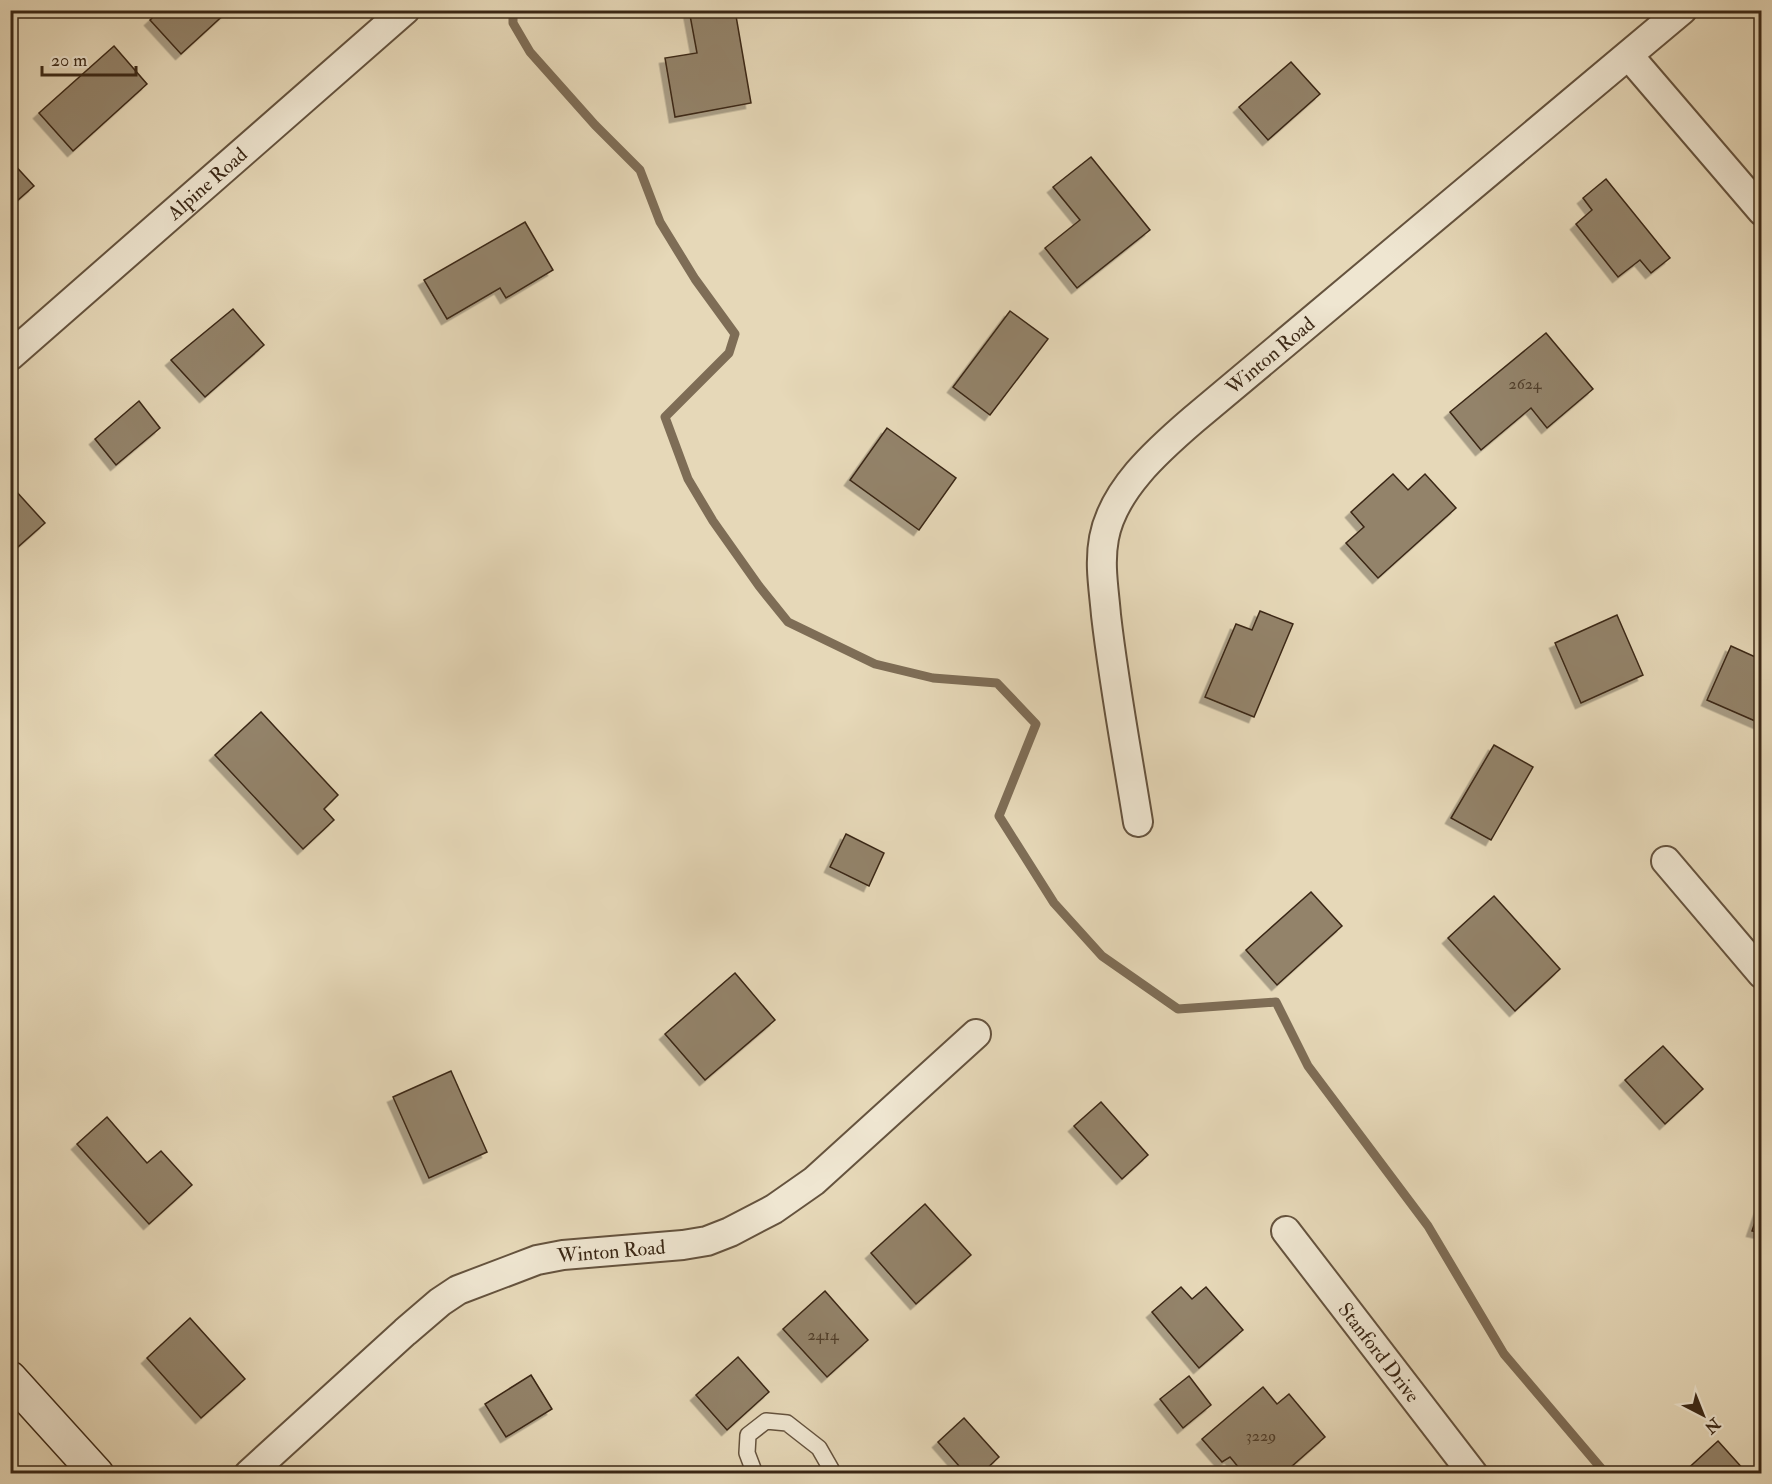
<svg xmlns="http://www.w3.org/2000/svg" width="1772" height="1484" viewBox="0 0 1772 1484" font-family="'IM FELL Double Pica',serif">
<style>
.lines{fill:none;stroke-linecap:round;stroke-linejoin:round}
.stream{stroke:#7e6d56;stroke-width:9}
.building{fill:#93836a;stroke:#3a2715;stroke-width:1.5;filter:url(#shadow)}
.service-casing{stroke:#65533e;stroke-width:18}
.minor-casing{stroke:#65533e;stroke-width:32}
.secondary-casing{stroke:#3a2715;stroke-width:36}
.service{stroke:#efe6d1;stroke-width:15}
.minor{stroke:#efe6d1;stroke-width:28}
.secondary{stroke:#efe6d1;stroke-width:33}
.labels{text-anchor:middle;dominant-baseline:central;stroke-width:6;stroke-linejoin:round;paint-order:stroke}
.number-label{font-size:16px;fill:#503e2a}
.street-label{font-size:20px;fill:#3a2715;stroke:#efe6d1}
</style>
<defs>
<filter id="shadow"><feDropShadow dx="-5.5" dy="5.5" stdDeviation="0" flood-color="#0004"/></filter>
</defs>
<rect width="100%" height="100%" fill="#e6d8b8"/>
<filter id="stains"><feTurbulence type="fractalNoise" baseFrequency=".00333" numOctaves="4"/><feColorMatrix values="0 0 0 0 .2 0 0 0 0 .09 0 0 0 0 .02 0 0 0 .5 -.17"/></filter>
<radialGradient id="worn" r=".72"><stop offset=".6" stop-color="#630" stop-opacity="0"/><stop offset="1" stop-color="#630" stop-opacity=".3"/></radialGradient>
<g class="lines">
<path class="stream" d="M513 10V23L530 52 595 125 640 170 660 222 695 279 735 334 729 353 665 417 688 479 713 521 759 586 788 622 875 664 933 678 997 683 1036 724 999 816 1054 903 1102 956 1178 1009 1276 1002 1308 1066 1428 1226 1504 1354 1606 1474"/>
</g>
<g class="building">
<path d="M161 10H229L181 54 150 20Z"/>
<path d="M689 10H735L751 103 675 117 665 58 697 53Z"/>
<path d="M114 46 147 84 73 151 39 113Z"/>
<path d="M1291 62 1320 94 1268 140 1239 107Z"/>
<path d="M1091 157 1150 230 1077 288 1045 248 1080 220 1053 187Z"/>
<path d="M10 160 34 186 10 207Z"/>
<path d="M1606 179 1670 258 1651 273 1640 260 1618 277 1576 224 1592 210 1583 198Z"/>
<path d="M525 222 553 270 506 298 500 288 447 319 424 280Z"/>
<path d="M233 309 264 345 205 397 171 360Z"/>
<path d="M1010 311 1048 339 990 415 953 387Z"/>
<path d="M1546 333 1593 389 1547 428 1531 408 1481 450 1450 412Z"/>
<path d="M139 401 160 428 116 465 95 439Z"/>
<path d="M887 428 956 478 919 530 850 480Z"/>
<path d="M1393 474 1408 490 1425 474 1456 508 1378 578 1346 543 1364 527 1351 512Z"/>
<path d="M15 490 45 523 10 554V494Z"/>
<path d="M1260 611 1293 624 1254 717 1205 697 1236 624 1252 630Z"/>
<path d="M1617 615 1643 675 1581 703 1555 643Z"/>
<path d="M1731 646 1762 660V724L1707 700Z"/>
<path d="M261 712 338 795 324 809 334 820 303 849 215 755Z"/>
<path d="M1494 745 1533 767 1491 840 1451 818Z"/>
<path d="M846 834 884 853 869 886 830 867Z"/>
<path d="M1311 892 1342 926 1277 985 1246 950Z"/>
<path d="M1494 896 1560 969 1515 1011 1448 938Z"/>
<path d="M735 973 775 1020 705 1080 665 1034Z"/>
<path d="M1663 1046 1703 1089 1665 1124 1625 1080Z"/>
<path d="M451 1071 487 1152 429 1178 393 1097Z"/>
<path d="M1101 1102 1148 1155 1122 1179 1074 1126Z"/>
<path d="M107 1117 147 1163 161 1151 192 1185 149 1224 77 1144Z"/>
<path d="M1762 1202V1233L1752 1231Z"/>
<path d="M925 1204 971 1255 916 1304 871 1253Z"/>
<path d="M1181 1287 1192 1299 1206 1287 1243 1330 1199 1368 1152 1312Z"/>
<path d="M825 1291 868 1340 827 1377 783 1329Z"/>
<path d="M190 1318 245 1379 201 1418 147 1358Z"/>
<path d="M738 1357 769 1392 727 1430 696 1395Z"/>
<path d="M531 1375 552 1409 506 1437 485 1404Z"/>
<path d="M1189 1376 1211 1405 1183 1428 1160 1399Z"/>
<path d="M1263 1387 1277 1404 1289 1394 1325 1437 1283 1474H1264L1259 1468 1252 1474H1244L1230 1457 1222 1462 1202 1439Z"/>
<path d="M964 1418 999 1457 981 1474H966L938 1442Z"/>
<path d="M1718 1441 1745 1471 1742 1474H1682Z"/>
</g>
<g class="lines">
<g class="service-casing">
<path id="service" d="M755 1474 747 1453 748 1435 766 1421 787 1423 819 1448 831 1469 829 1474"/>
</g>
<g class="minor-casing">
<g id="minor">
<path d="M1629 56 1762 211"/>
<path id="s1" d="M10 356 405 10"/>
<path id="s2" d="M1138 822C1127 753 1114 685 1106 615 1104 590 1099 564 1104 538 1113 490 1157 451 1193 420L1682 10"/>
<path d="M1666 861 1762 974"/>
<path id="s3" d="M1286 1231 1473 1474"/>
<path id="s4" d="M249 1474 405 1332 440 1302 458 1290 537 1260 563 1255 683 1245 707 1241 730 1232 774 1209 814 1181 976 1034"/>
</g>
</g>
<g class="secondary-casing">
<path id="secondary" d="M10 1378 97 1474"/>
</g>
<use href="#service" class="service"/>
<use href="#minor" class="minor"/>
<use href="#secondary" class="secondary"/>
</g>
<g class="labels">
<g class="number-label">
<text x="1525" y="384">2624</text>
<text x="823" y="1335">2414</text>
<text x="1261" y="1436">3229</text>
</g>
<g class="street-label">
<text stroke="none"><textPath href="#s1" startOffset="262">Alpine Road</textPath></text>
<text stroke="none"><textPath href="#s2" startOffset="538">Winton Road</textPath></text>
<text stroke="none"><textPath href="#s4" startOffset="438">Winton Road</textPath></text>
<text stroke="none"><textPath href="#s3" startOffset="153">Stanford Drive</textPath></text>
</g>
</g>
<rect width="1772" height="1484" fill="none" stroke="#e6d8b8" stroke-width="36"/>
<rect x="12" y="12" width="1748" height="1460" fill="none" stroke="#3a2715" stroke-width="3"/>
<rect x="18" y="18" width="1736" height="1448" fill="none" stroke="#3a2715" stroke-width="1.5"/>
<g transform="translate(1703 1415) rotate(138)" stroke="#efe6d1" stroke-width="4.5" paint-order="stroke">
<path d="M0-4.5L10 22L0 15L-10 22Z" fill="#3a2715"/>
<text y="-9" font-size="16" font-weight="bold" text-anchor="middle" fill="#3a2715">N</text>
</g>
<path d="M42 66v9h94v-9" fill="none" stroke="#3a2715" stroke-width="3"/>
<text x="51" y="66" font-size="18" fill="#3a2715" stroke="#efe6d1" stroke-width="4.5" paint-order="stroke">20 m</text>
<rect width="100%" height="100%" filter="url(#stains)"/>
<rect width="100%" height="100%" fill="url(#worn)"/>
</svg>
